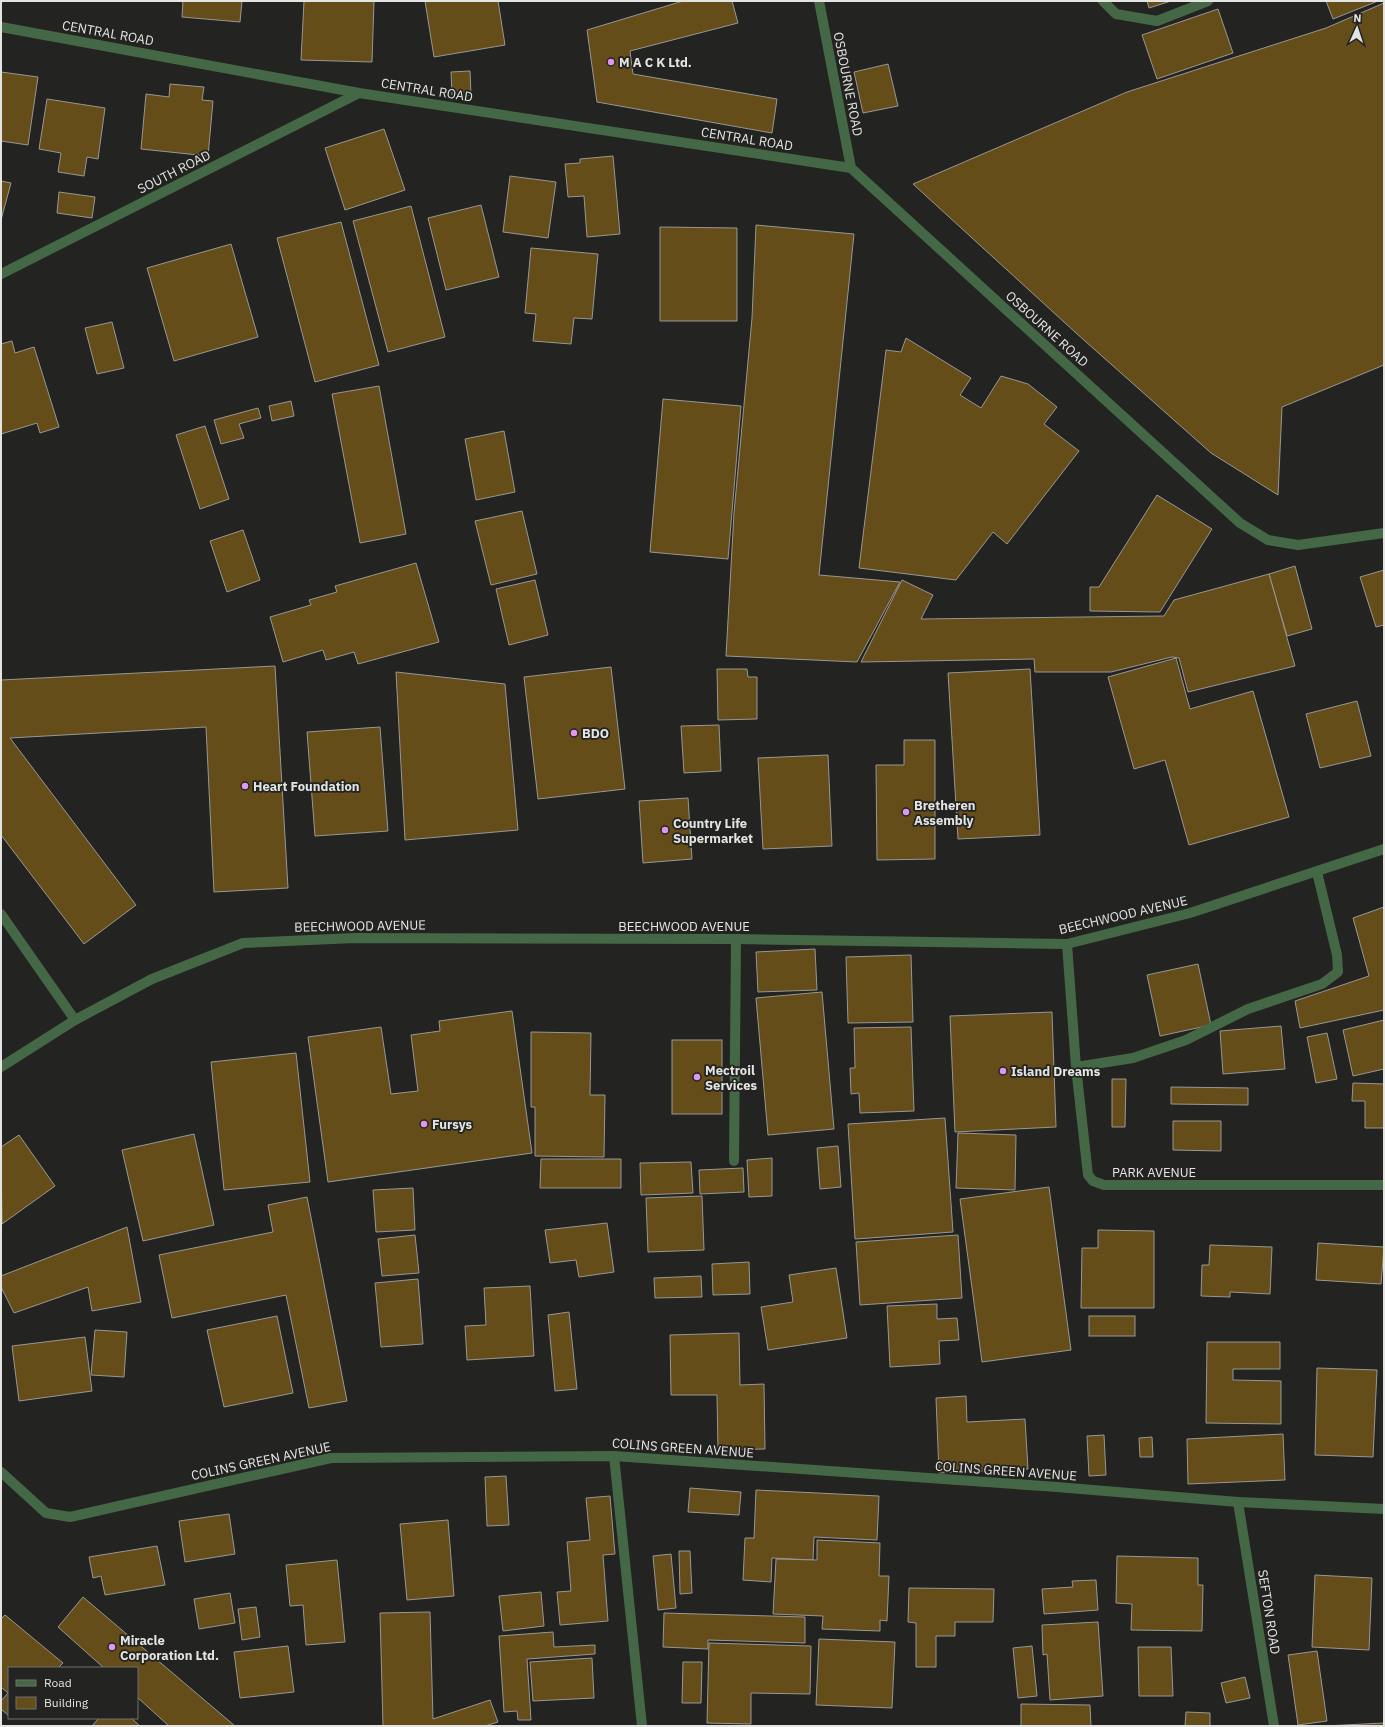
<svg xmlns="http://www.w3.org/2000/svg" width="1385" height="1727" viewBox="0 0 1385 1727" font-family="'IBM Plex Sans',sans-serif">
<style>
.building{fill:#654d1a;stroke:#989794}
.lines{fill:none;stroke-linecap:round;stroke-linejoin:round}
.minor{stroke:#446845;stroke-width:10}
.poi-dot{fill:#df98f2;stroke:#232321;stroke-width:1.5}
.labels{text-anchor:middle;dominant-baseline:central;stroke-width:3.5;stroke-linejoin:round;paint-order:stroke}
.street-label{font-size:13px;fill:#e4e4e2;stroke:#232321}
.poi-label{font-size:13px;font-weight:bold;fill:#e4e4e2;stroke:#232321;text-anchor:start}
</style>
<rect width="100%" height="100%" fill="#232321"/>
<g class="building">
<path d="M183 1H242L240 22 182 17Z"/>
<path d="M304 1H374L372 62 301 60Z"/>
<path d="M425 1H498L505 45 434 57Z"/>
<path d="M683 1H732L738 23 630 51 633 74 777 99 772 133 597 102 587 30Z"/>
<path d="M1147 1H1171L1149 8Z"/>
<path d="M1326 1H1378L1333 19Z"/>
<path d="M1384 3V365L1282 407 1278 495 1211 453 1076 333 913 184 1127 92 1326 28Z"/>
<path d="M1218 9 1233 53 1157 79 1142 35Z"/>
<path d="M888 64 898 106 863 113 854 72Z"/>
<path d="M470 71 471 95H452L451 72Z"/>
<path d="M1 72 38 77 28 145 1 141Z"/>
<path d="M170 84 204 87 202 100 213 101 208 156 141 149 146 94 169 97Z"/>
<path d="M47 99 105 108 98 159 87 157 84 176 58 172 61 153 39 149Z"/>
<path d="M384 129 405 190 345 210 325 148Z"/>
<path d="M613 156 620 234 587 237 584 196 568 197 565 164 580 163V159Z"/>
<path d="M510 176 556 182 548 238 503 232Z"/>
<path d="M1 181 11 183 1 220Z"/>
<path d="M59 192 95 197 92 218 57 213Z"/>
<path d="M481 205 499 277 446 290 428 218Z"/>
<path d="M411 206 445 337 388 352 353 221Z"/>
<path d="M341 222 379 365 315 382 277 238Z"/>
<path d="M756 225 854 234 819 575 900 582 857 662 726 656 734 513 752 318Z"/>
<path d="M660 227 737 228V321H660Z"/>
<path d="M231 244 258 337 174 361 147 268Z"/>
<path d="M531 248 598 254 592 319 574 318 571 344 533 341 536 314 525 313Z"/>
<path d="M112 322 124 368 97 374 85 328Z"/>
<path d="M906 338 971 378 960 395 981 408 1001 376 1028 384 1057 407 1044 424 1079 451 1007 544 993 532 956 580 859 568 886 350 901 352Z"/>
<path d="M12 341 15 353 34 347 59 427 40 433 37 423 1 434V344Z"/>
<path d="M379 386 406 534 360 543 332 394Z"/>
<path d="M663 399 741 406 728 559 650 552Z"/>
<path d="M291 401 294 416 272 421 269 406Z"/>
<path d="M258 408 261 418 239 424 244 438 221 444 214 420Z"/>
<path d="M205 426 229 499 200 509 176 435Z"/>
<path d="M504 431 515 492 476 500 465 439Z"/>
<path d="M1157 495 1212 529 1160 612 1090 611V587H1099Z"/>
<path d="M522 511 537 574 491 585 475 521Z"/>
<path d="M243 530 260 580 227 592 210 541Z"/>
<path d="M416 563 439 642 358 664 354 652 326 660 323 650 283 662 270 617 311 605 309 600 337 592 335 586Z"/>
<path d="M1295 566 1312 629 1287 636 1269 574Z"/>
<path d="M1384 570V625L1376 627 1360 577Z"/>
<path d="M1269 574 1295 666 1188 692 1179 658 1172 657 1111 672H1035L1034 659 861 662 902 580 933 595 921 619 1164 616 1174 600Z"/>
<path d="M535 580 548 635 509 645 496 589Z"/>
<path d="M1176 658 1190 709 1253 691 1289 817 1189 845 1165 760 1134 769 1108 677Z"/>
<path d="M275 666 288 888 214 892 206 727 10 738 136 905 84 944 1 835V680Z"/>
<path d="M611 667 625 789 538 799 524 677Z"/>
<path d="M717 669H747L748 677H757V719L718 720Z"/>
<path d="M1030 669 1040 835 958 839 948 673Z"/>
<path d="M396 672 505 684 518 830 405 840Z"/>
<path d="M1357 701 1371 756 1320 768 1306 714Z"/>
<path d="M719 725 721 771 684 773 681 726Z"/>
<path d="M380 727 388 831 315 836 307 732Z"/>
<path d="M904 740H935V859L877 860 876 765H904Z"/>
<path d="M828 755 832 846 763 849 758 758Z"/>
<path d="M688 798 692 859 643 863 639 801Z"/>
<path d="M1384 907V1010L1300 1028 1295 1001 1369 976 1353 918Z"/>
<path d="M815 949 817 990 758 992 756 952Z"/>
<path d="M911 955 913 1022 848 1023 846 957Z"/>
<path d="M1198 964 1211 1025 1160 1036 1147 975Z"/>
<path d="M822 992 834 1129 768 1135 756 998Z"/>
<path d="M512 1011 532 1153 328 1182 308 1037 381 1027 391 1094 418 1091 411 1035 440 1031 439 1021Z"/>
<path d="M1052 1012 1056 1127 955 1132 950 1016Z"/>
<path d="M1384 1020V1069L1353 1076 1343 1030Z"/>
<path d="M1281 1026 1285 1069 1223 1074 1220 1031Z"/>
<path d="M911 1027 914 1111 860 1113 859 1093 851 1094 850 1068H855L854 1028Z"/>
<path d="M531 1032 591 1033 590 1095H605L604 1157 535 1156V1107H531Z"/>
<path d="M1327 1033 1337 1079 1316 1083 1307 1037Z"/>
<rect x="672" y="1040" width="50" height="74"/>
<path d="M296 1053 310 1182 224 1190 211 1062Z"/>
<path d="M1112 1079H1126L1125 1127H1112Z"/>
<path d="M1353 1083 1384 1084V1128H1365V1101H1352Z"/>
<path d="M1171 1087 1248 1088V1105L1171 1104Z"/>
<path d="M945 1118 953 1232 855 1239 848 1124Z"/>
<path d="M1173 1121H1221V1151L1173 1150Z"/>
<path d="M958 1133 1016 1135 1015 1190 956 1188Z"/>
<path d="M194 1134 214 1225 143 1241 122 1150Z"/>
<path d="M19 1135 55 1186 2 1224 1 1147Z"/>
<path d="M838 1146 841 1187 820 1189 817 1148Z"/>
<path d="M772 1158V1196L749 1197 747 1160Z"/>
<path d="M541 1159H621V1188H540Z"/>
<path d="M691 1162 693 1193 641 1195 640 1163Z"/>
<path d="M743 1168 744 1192 700 1194 699 1170Z"/>
<path d="M1049 1187 1071 1350 982 1362 960 1199Z"/>
<path d="M413 1188 415 1230 376 1232 373 1190Z"/>
<path d="M702 1196 704 1250 648 1252 646 1198Z"/>
<path d="M307 1197 347 1401 309 1408 286 1295 172 1318 159 1255 273 1232 268 1205Z"/>
<path d="M607 1223 614 1272 579 1277 576 1260 550 1263 545 1230Z"/>
<path d="M127 1227 141 1302 92 1311 88 1287 14 1313 1 1287V1276Z"/>
<path d="M1098 1230 1154 1231V1308H1081L1082 1248H1098Z"/>
<path d="M415 1235 419 1273 382 1276 378 1239Z"/>
<path d="M958 1235 962 1298 860 1305 856 1242Z"/>
<path d="M1318 1243 1384 1247 1381 1284 1316 1280Z"/>
<path d="M1210 1245 1272 1247 1270 1294 1230 1292V1297L1201 1296 1202 1265H1209Z"/>
<path d="M749 1262 750 1294 713 1295 712 1264Z"/>
<path d="M836 1268 847 1338 768 1350 761 1307 793 1302 789 1275Z"/>
<path d="M701 1276 702 1297 655 1298 654 1278Z"/>
<path d="M418 1279 423 1344 381 1347 375 1283Z"/>
<path d="M530 1286 534 1356 467 1360 465 1326 486 1325 484 1288Z"/>
<path d="M937 1304V1319L957 1318 959 1340 939 1341 940 1364 890 1367 887 1306Z"/>
<path d="M569 1312 577 1389 555 1391 548 1315Z"/>
<path d="M277 1316 293 1393 224 1407 207 1330Z"/>
<rect x="1089" y="1316" width="46" height="20"/>
<path d="M95 1330 127 1332 124 1377 91 1375Z"/>
<path d="M739 1333 740 1385 764 1384 765 1449 718 1450 717 1395H671L670 1335Z"/>
<path d="M85 1337 92 1391 19 1401 12 1346Z"/>
<path d="M1207 1342H1280V1369H1233V1380L1281 1381V1424L1206 1423Z"/>
<path d="M1317 1368 1377 1370 1373 1457 1315 1455Z"/>
<path d="M966 1396 967 1422 1025 1419 1028 1469 939 1473 936 1398Z"/>
<path d="M1283 1434 1285 1480 1188 1484 1187 1439Z"/>
<path d="M1104 1435 1106 1475 1089 1476 1087 1436Z"/>
<path d="M1152 1437 1153 1457H1140L1139 1438Z"/>
<path d="M506 1476 509 1525 487 1526 485 1477Z"/>
<path d="M690 1488 741 1492 739 1515 688 1512Z"/>
<path d="M756 1490 879 1496 877 1540 814 1537 813 1560 772 1558 771 1582 743 1580 745 1538H754Z"/>
<path d="M610 1496 615 1554 603 1555 608 1621 560 1625 557 1592 571 1591 567 1542 590 1540 586 1498Z"/>
<path d="M229 1514 235 1554 185 1562 179 1521Z"/>
<path d="M448 1520 454 1596 407 1600 400 1524Z"/>
<path d="M817 1540 880 1543 879 1576H889L887 1621 880 1620V1631L822 1629 823 1616 773 1614 776 1559 817 1560Z"/>
<path d="M157 1546 165 1585 105 1595 101 1576 93 1578 89 1557Z"/>
<path d="M679 1551H690L692 1593 680 1594Z"/>
<path d="M671 1554 676 1608 658 1610 653 1556Z"/>
<path d="M1117 1556 1198 1558V1585H1203L1202 1631 1131 1630 1132 1604 1116 1603Z"/>
<path d="M337 1560 345 1642 306 1645 303 1605 290 1606 286 1565Z"/>
<path d="M1315 1575 1372 1578 1369 1650 1312 1647Z"/>
<path d="M1096 1580 1098 1610 1044 1614 1042 1589 1073 1587 1072 1581Z"/>
<path d="M909 1588 994 1589 993 1622H955V1636H936V1667H916V1623L908 1622Z"/>
<path d="M541 1592 544 1626 503 1631 499 1596Z"/>
<path d="M230 1593 235 1623 199 1629 194 1599Z"/>
<path d="M83 1597 235 1726H169L137 1697V1668H104L58 1627Z"/>
<path d="M256 1607 260 1637 242 1640 238 1609Z"/>
<path d="M430 1612 433 1719 490 1700 498 1722 485 1726H383L380 1613Z"/>
<path d="M664 1613 805 1617V1643L708 1640V1649L663 1647Z"/>
<path d="M5 1615 63 1663 58 1668H9V1716L1 1709V1701L8 1693 1 1687V1619Z"/>
<path d="M1098 1622 1103 1696 1050 1700 1047 1654 1043 1655 1042 1625Z"/>
<path d="M553 1632 554 1647 595 1645V1654L527 1659 531 1720H518L517 1711 504 1712 499 1636Z"/>
<path d="M819 1639 895 1642 892 1708 816 1705Z"/>
<path d="M709 1643 811 1646 810 1694 751 1693V1724L707 1723Z"/>
<path d="M288 1646 294 1692 240 1698 234 1652Z"/>
<path d="M1032 1646 1037 1696 1018 1698 1013 1648Z"/>
<path d="M1138 1647H1171L1173 1696H1139Z"/>
<path d="M1317 1651 1327 1721 1298 1725 1288 1655Z"/>
<path d="M592 1658 594 1698 533 1701 530 1662Z"/>
<path d="M683 1662H702L701 1703H682Z"/>
<path d="M1245 1677 1250 1698 1226 1703 1221 1683Z"/>
<path d="M1021 1704 1090 1705 1091 1726H1021Z"/>
<path d="M1186 1712 1210 1713V1726H1185Z"/>
<path d="M99 1718H131L140 1726H92Z"/>
<path d="M1384 1723V1726H1324Z"/>
</g>
<g class="lines">
<g class="minor">
<path d="M819 1 851 168 1240 523 1268 540 1298 545 1384 533"/>
<path d="M1103 1 1116 14 1157 21 1208 1"/>
<path d="M1 27 359 93 851 168"/>
<path d="M1 274 359 93"/>
<path d="M1 914 75 1020"/>
<path d="M1067 944 1076 1067 1088 1175 1093 1181 1104 1185H1384"/>
<path d="M1 1067 75 1020 152 979 243 943 355 938 736 939 1067 944 1190 913 1384 849"/>
<path d="M1076 1067 1133 1058 1186 1040 1248 1009 1322 984 1338 972 1337 955 1317 872"/>
<path d="M734 1161 736 939"/>
<path d="M614 1456 642 1726"/>
<path d="M1 1472 46 1513 70 1517 331 1458 614 1456 1057 1487 1238 1502 1384 1509"/>
<path d="M1238 1502 1274 1726"/>
</g>
</g>
<g class="poi-dot">
<circle cx="611" cy="62" r="4"/>
<circle cx="574" cy="733" r="4"/>
<circle cx="245" cy="786" r="4"/>
<circle cx="906" cy="812" r="4"/>
<circle cx="665" cy="830" r="4"/>
<circle cx="1003" cy="1071" r="4"/>
<circle cx="697" cy="1077" r="4"/>
<circle cx="424" cy="1124" r="4"/>
<circle cx="112" cy="1647" r="4"/>
</g>
<g class="labels">
<g class="street-label">
<text transform="translate(108 33) rotate(10)">CENTRAL ROAD</text>
<text transform="translate(848 84) rotate(79)">OSBOURNE ROAD</text>
<text transform="translate(427 90) rotate(9)">CENTRAL ROAD</text>
<text transform="translate(747 139) rotate(9)">CENTRAL ROAD</text>
<text transform="translate(174 172) rotate(-27)">SOUTH ROAD</text>
<text transform="translate(1047 329) rotate(42)">OSBOURNE ROAD</text>
<text transform="translate(1123 915) rotate(-13)">BEECHWOOD AVENUE</text>
<text transform="translate(360 926) rotate(-1)">BEECHWOOD AVENUE</text>
<text x="684" y="926">BEECHWOOD AVENUE</text>
<text x="1154" y="1172">PARK AVENUE</text>
<text transform="translate(683 1448) rotate(4)">COLINS GREEN AVENUE</text>
<text transform="translate(261 1461) rotate(-12)">COLINS GREEN AVENUE</text>
<text transform="translate(1006 1471) rotate(4)">COLINS GREEN AVENUE</text>
<text transform="translate(1269 1612) rotate(81)">SEFTON ROAD</text>
</g>
<g class="poi-label">
<text x="619" y="62">M A C K Ltd.</text>
<text x="582" y="733">BDO</text>
<text x="253" y="786">Heart Foundation</text>
<text x="914" y="805">Bretheren<tspan x="914" dy="15">Assembly</tspan></text>
<text x="673" y="823">Country Life<tspan x="673" dy="15">Supermarket</tspan></text>
<text x="705" y="1070">Mectroil<tspan x="705" dy="15">Services</tspan></text>
<text x="1011" y="1071">Island Dreams</text>
<text x="432" y="1124">Fursys</text>
<text x="120" y="1640">Miracle<tspan x="120" dy="15">Corporation Ltd.</tspan></text>
</g>
</g>
<rect width="1385" height="1727" fill="none" stroke="#e4e4e2" stroke-width="4"/>
<rect x="8" y="1667" width="130" height="52" fill="#232321" stroke="#70706e"/>
<rect x="16" y="1680" width="20" height="6" fill="#446845" stroke="#70706e"/>
<text x="44" y="1687" font-size="12" fill="#e4e4e2">Road</text>
<rect x="16" y="1697" width="20" height="12" fill="#654d1a" stroke="#70706e"/>
<text x="44" y="1707" font-size="12" fill="#e4e4e2">Building</text>
<g transform="translate(1357 28) rotate(3)" stroke="#232321" stroke-width="3" paint-order="stroke">
<path d="M0-3L7 15L0 10L-7 15Z" fill="#e4e4e2"/>
<text y="-6" font-size="11" font-weight="bold" text-anchor="middle" fill="#e4e4e2">N</text>
</g>
</svg>
